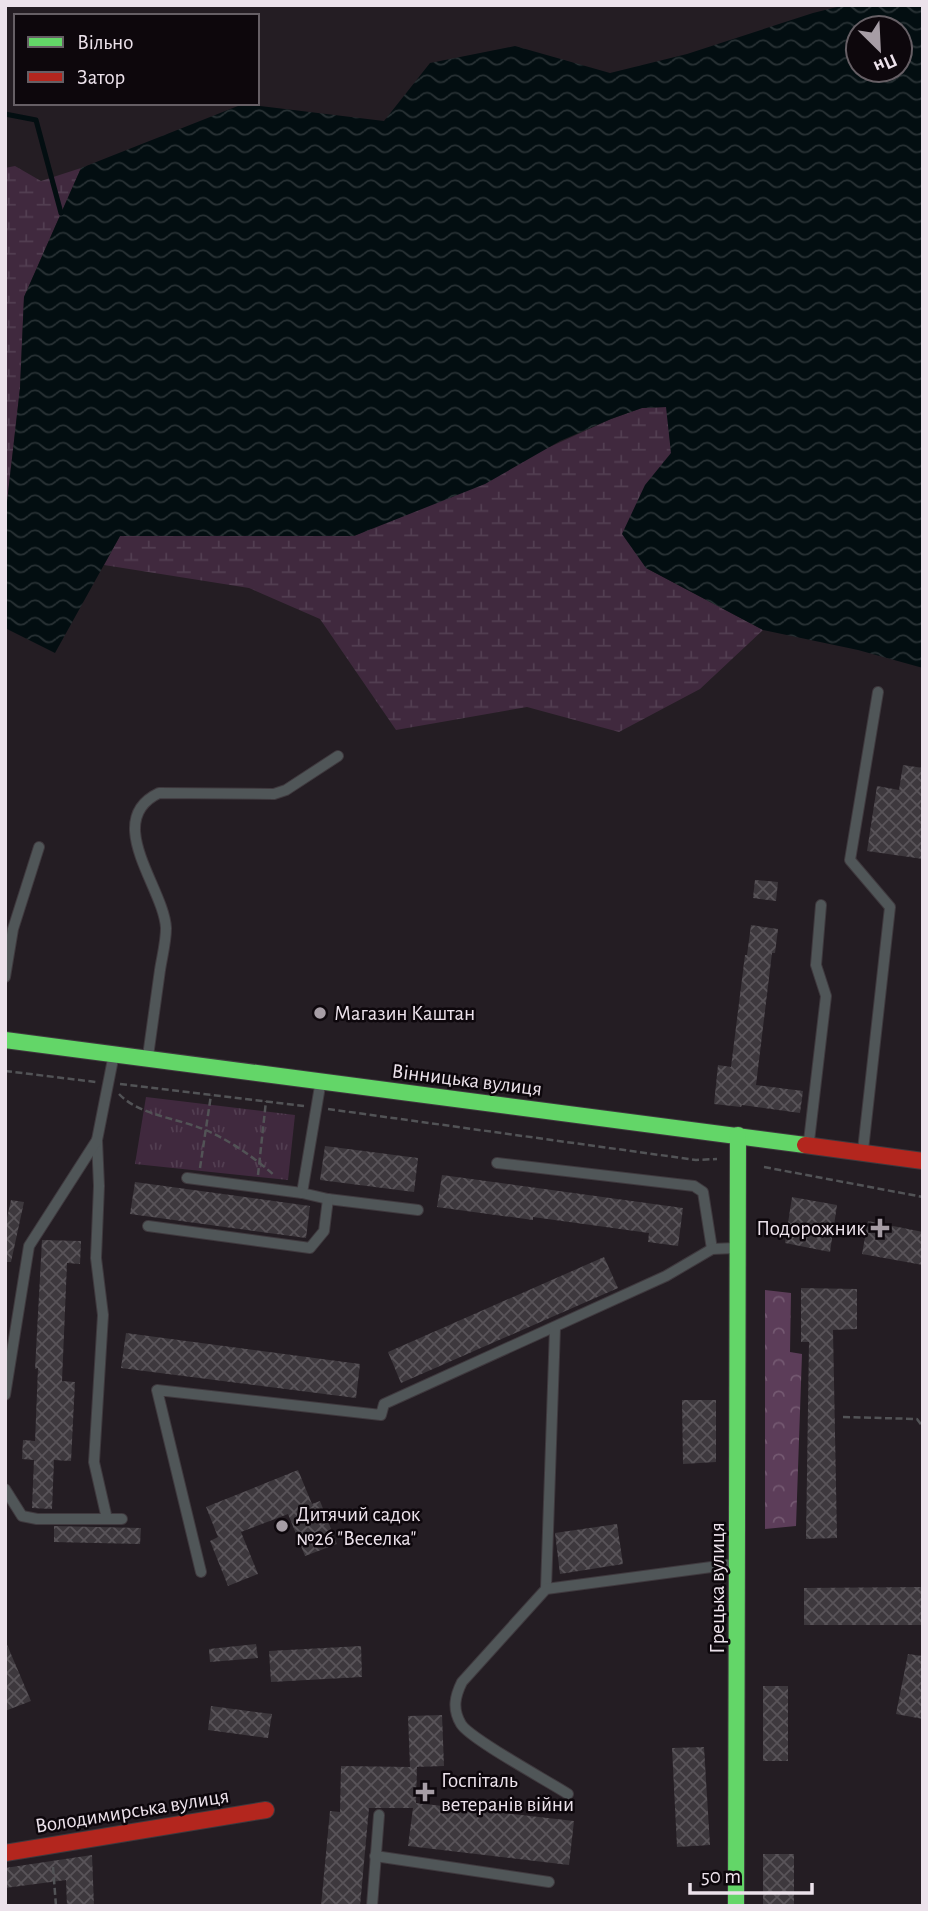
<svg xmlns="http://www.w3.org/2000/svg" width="928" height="1911" viewBox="0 0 928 1911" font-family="'Alegreya Sans',sans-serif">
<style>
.grass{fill:url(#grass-tufts)}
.forest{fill:url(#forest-crowns)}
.wetland{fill:url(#wetland-marsh)}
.water{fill:url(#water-waves);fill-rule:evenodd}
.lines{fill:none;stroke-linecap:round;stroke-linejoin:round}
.stream{stroke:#030e11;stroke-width:5}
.building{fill:url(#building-cross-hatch)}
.lane-casing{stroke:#3f393e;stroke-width:12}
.fast-casing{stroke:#3f393e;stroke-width:18}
.jam-casing{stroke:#3f393e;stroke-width:18}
.path{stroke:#525356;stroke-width:2.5;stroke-dasharray:7 3.5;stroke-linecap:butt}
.lane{stroke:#505658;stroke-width:10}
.fast{stroke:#63d668;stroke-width:16}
.jam{stroke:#b3261e;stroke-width:16}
.poi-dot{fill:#a69da5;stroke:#0d070c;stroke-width:2.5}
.labels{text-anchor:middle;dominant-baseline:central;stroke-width:5;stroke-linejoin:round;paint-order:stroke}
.poi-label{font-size:21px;fill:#ece2eb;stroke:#0d070c;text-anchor:start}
.street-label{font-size:21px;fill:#ece2eb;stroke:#0d070c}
</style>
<defs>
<pattern id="grass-tufts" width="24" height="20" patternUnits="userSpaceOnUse" patternTransform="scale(1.75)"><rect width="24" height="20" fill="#40293e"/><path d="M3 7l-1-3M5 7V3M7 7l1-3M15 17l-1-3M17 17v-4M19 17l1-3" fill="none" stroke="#523e51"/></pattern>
<pattern id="forest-crowns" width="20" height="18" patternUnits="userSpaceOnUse" patternTransform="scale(1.75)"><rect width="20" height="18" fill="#5c3d59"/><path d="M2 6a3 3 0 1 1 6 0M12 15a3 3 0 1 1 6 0" fill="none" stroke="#745971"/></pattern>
<pattern id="wetland-marsh" width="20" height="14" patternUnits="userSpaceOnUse" patternTransform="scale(1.75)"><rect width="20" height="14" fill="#40293e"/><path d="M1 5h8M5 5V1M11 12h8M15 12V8" fill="none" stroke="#523e51"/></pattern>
<pattern id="water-waves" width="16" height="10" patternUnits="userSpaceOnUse" patternTransform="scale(1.75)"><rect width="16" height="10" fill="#030e11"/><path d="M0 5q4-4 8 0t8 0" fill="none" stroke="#283134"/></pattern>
<pattern id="building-cross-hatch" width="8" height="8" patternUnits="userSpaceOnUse" patternTransform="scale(1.75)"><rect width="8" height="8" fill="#3d383d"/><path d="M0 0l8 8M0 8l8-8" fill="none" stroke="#595459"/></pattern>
</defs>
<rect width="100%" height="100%" fill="#241d23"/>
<path class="grass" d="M146 1097 295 1115 288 1180 135 1164Z"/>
<path class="forest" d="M765 1290 791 1293 790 1352 802 1354 796 1526 765 1529Z"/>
<g class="wetland">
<path d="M15 166 41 181 81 168 24 297 20 388 5 520V168Z"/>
<path d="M667 407 671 453 646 568 763 630 700 689 619 732 527 707 396 730 320 619 249 588 104 565 120 536H354L611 419 642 408Z"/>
</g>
<path class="water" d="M845 5H923V668L858 650 763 630 646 568 622 534 645 485 671 453 666 407 642 408 611 419 560 441 485 484 354 536H120L55 653 5 628V520L20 388 24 297 81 168 243 104 384 121 430 63 515 46 610 73 687 54 813 13ZM858 28H900V70H858Z"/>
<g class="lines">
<path class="stream" d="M5 114 36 120 61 213"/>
</g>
<g class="building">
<path d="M903 765 923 768V859L867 851 877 786 899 790Z"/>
<path d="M755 880 778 882 776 901 753 898Z"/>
<path d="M751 925 778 929 775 953H772L756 1085 803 1091 800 1113 742 1105 741 1107 714 1104 718 1065 731 1067 745 955H747Z"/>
<path d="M325 1146 418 1158 414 1192 320 1180Z"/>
<path d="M442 1175 683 1208 678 1246 648 1242 649 1233 533 1217V1220L437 1207Z"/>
<path d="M135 1182 310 1206 306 1238 130 1214Z"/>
<path d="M792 1197 837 1205 830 1252 785 1243Z"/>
<path d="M11 1200 24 1202 11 1262H5V1227Z"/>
<path d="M868 1221 923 1232V1265L862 1254Z"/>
<path d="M42 1240 81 1241 80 1264 67 1263 62 1381 75 1382 71 1461 54 1460 52 1509 32 1508 34 1460 22 1459 23 1440 35 1441 38 1368 35 1369Z"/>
<path d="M604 1257 618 1288 401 1383 388 1352Z"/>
<path d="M801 1288 857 1289V1329L833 1330 837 1538 806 1539 809 1342H801Z"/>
<path d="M126 1333 360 1364 356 1398 121 1368Z"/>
<path d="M682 1400H716V1462L683 1464Z"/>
<path d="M298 1470 312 1504 320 1501 337 1544 305 1556 288 1514 241 1532 258 1574 228 1586 210 1541 218 1537 206 1507Z"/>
<path d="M617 1524 623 1564 560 1574 555 1533Z"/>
<path d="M54 1526 141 1528 140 1544 54 1542Z"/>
<path d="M923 1587V1625H804V1588Z"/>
<path d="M5 1640 31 1701 5 1711Z"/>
<path d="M256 1644 258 1658 210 1662 209 1649Z"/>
<path d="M361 1646 362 1677 271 1682 269 1651Z"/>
<path d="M908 1654 923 1656V1719L896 1714Z"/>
<rect x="763" y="1686" width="25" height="75"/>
<path d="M211 1706 272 1714 268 1738 208 1730Z"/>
<path d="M442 1715 444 1766 415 1767H417L416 1803 574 1821 569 1865 408 1846 413 1808H369L360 1906H321L330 1811 340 1812 341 1766 410 1767 408 1716Z"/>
<path d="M704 1747 710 1845 677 1847 672 1748Z"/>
<rect x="763" y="1854" width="31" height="52"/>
<path d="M92 1855 94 1906H67L66 1880 5 1888V1868Z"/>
</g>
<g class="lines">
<g class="lane-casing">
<g id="lane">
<path d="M5 977 13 929 39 847"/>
<path d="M148 1056C152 1027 156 999 160 970 162 957 166 942 166 928 164 888 102 820 159 793L274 794 286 790 338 756"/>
<path d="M320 1086 302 1193 328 1199 418 1210"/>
<path d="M97 1140 99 1186 96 1258 103 1315 94 1462 107 1519"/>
<path d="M809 1141 826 996 816 965 821 905"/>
<path d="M863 1150 890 907 850 860 878 692"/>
<path d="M497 1163 694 1186 703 1192 712 1249"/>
<path d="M187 1178 302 1193"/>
<path d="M148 1226 310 1248 324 1231 328 1199"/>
<path d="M5 1395 29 1246 97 1140 113 1059"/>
<path d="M5 1489 22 1516 37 1519H122"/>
<path d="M201 1572 157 1390 381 1415 384 1404 666 1276 712 1249 735 1248"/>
<path d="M546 1589 555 1328"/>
<path d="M568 1794C548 1781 470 1739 461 1724 452 1709 455 1696 462 1682L546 1589 734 1564"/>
<path d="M375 1856 549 1882"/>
<path d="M372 1906 379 1815"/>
</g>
</g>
<g class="fast-casing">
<g id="fast">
<path d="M5 1040 805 1145"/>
<path d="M736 1906 738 1135"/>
</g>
</g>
<g class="jam-casing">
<g id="jam">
<path d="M805 1145 923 1161"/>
<path d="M5 1853 266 1810"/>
</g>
</g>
<g class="path">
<path d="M5 1071 96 1082"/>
<path d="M120 1084 304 1106"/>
<path d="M119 1094C139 1115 176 1118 203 1129 228 1139 255 1158 275 1176"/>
<path d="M328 1109 696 1160 717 1159"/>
<path d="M764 1167 923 1197"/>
<path d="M200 1168 211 1095"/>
<path d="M258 1175 266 1101"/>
<path d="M843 1417 917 1419 923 1427"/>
<path d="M922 1512 923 1511"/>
<path d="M53 1867 56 1906"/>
</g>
<use href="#lane" class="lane"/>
<use href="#fast" class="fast"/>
<use href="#jam" class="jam"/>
</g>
<g class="poi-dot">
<circle cx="320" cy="1013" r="7"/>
<path d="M876.5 1217.5h7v7h7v7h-7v7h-7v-7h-7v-7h7z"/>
<circle cx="282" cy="1526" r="7"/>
<path d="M421.5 1781.5h7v7h7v7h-7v7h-7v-7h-7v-7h7z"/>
</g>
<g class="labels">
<g class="poi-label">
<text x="334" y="1013">Магазин Каштан</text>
<text x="866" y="1228" text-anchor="end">Подорожник</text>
<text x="296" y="1514">Дитячий садок<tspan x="296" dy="24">№26 "Веселка"</tspan></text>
<text x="441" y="1780">Госпіталь<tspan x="441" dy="24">ветеранів війни</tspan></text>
</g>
<g class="street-label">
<text transform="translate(467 1080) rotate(7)">Вінницька вулиця</text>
<text transform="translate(717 1588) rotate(-90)">Грецька вулиця</text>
<text transform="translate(132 1811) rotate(-9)">Володимирська вулиця</text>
</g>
</g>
<rect width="928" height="1911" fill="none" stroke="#ece2eb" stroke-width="14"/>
<rect x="14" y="14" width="245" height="91" fill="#0d070c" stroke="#665f65" stroke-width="2"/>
<rect x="28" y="37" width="35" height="10" fill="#63d668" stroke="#665f65" stroke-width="2"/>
<text x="77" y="49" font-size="21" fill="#ece2eb">Вільно</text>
<rect x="28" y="72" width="35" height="10" fill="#b3261e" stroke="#665f65" stroke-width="2"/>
<text x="77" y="84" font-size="21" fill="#ece2eb">Затор</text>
<g transform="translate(879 49) rotate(156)"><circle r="33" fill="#0d070c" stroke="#665f65" stroke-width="2"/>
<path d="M0-5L12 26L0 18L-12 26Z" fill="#a69da5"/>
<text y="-10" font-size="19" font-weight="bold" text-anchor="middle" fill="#ece2eb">Пн</text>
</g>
<path d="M690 1883v10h122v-10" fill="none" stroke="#ece2eb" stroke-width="3.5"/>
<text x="701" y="1883" font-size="21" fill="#ece2eb" stroke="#0d070c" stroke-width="5" paint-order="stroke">50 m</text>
</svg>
